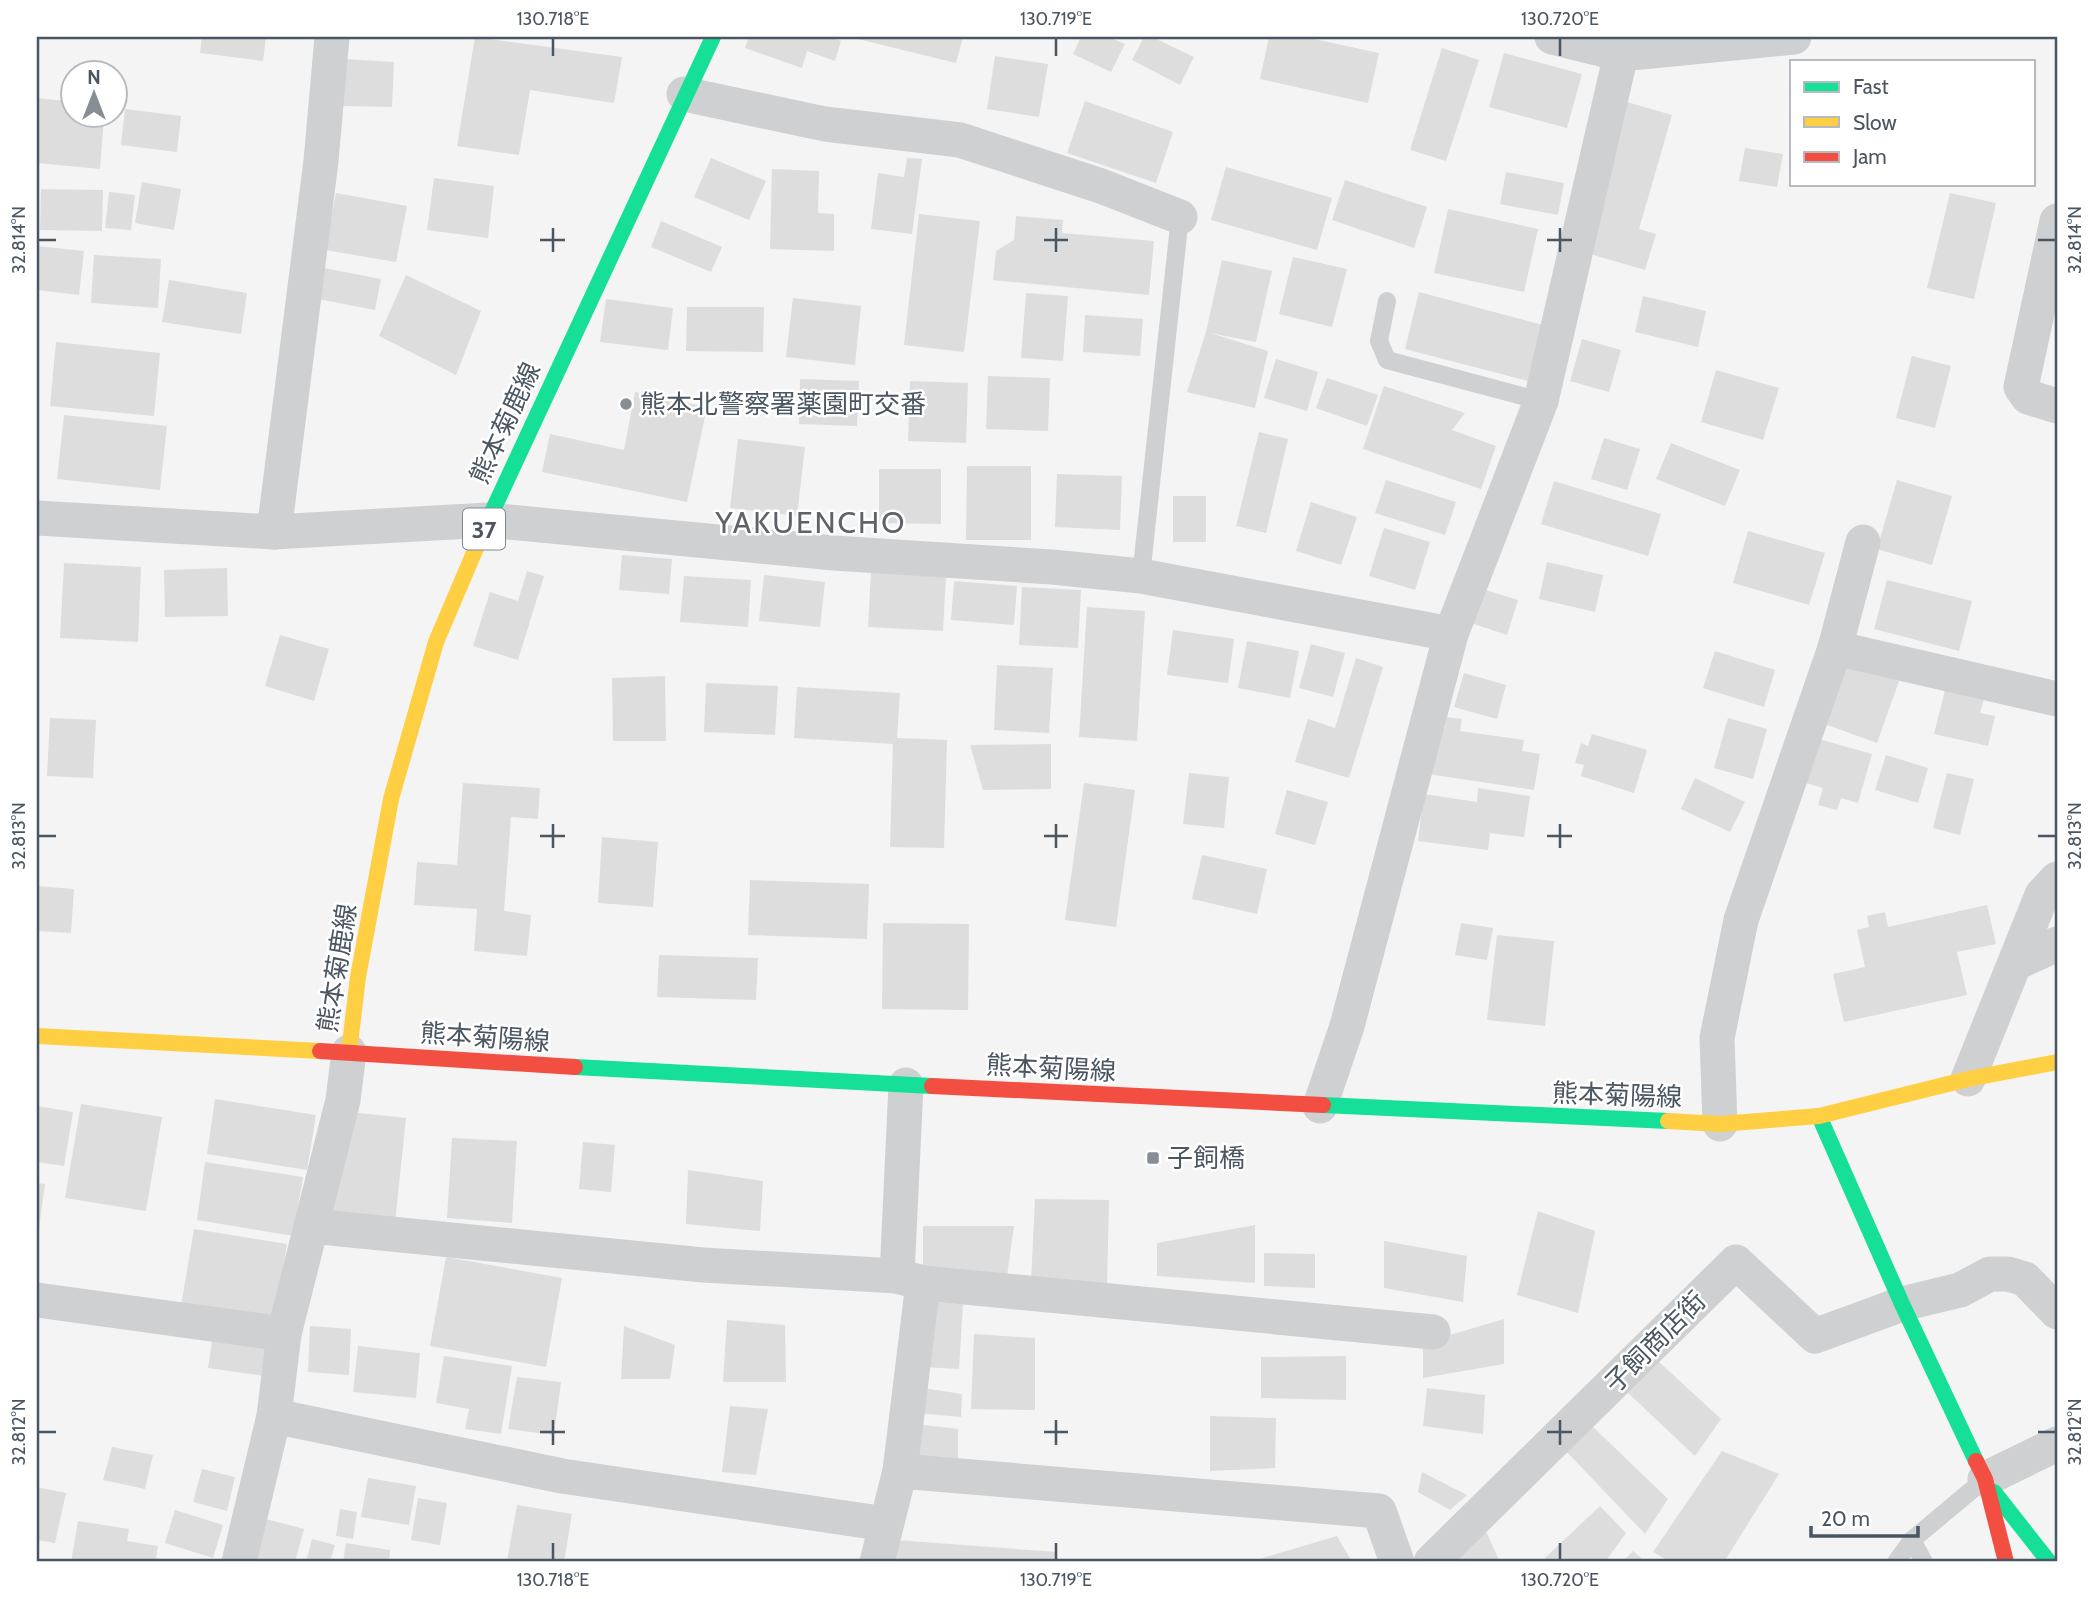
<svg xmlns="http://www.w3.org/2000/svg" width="2094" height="1599" viewBox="0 0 2094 1599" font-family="Cabin,'Noto Sans JP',sans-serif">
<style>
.building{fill:#ddddde}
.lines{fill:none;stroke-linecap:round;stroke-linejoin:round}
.lane{stroke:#ced0d2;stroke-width:18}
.street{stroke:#ced0d2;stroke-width:35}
.fast{stroke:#16e098;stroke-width:16}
.slow{stroke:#ffcf43;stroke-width:16}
.jam{stroke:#f24e42;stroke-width:16}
.ticks{fill:none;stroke:#4a5661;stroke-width:2.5}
.poi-dot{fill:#868d94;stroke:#fff;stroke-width:2.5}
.labels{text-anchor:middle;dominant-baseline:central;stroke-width:5;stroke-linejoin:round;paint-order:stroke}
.shield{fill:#fff;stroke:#808990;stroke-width:2}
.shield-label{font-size:24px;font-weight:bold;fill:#4a5661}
.poi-label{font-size:26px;fill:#4a5661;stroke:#fff;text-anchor:start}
.street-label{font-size:26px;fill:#4a5661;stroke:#fff}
.quarter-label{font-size:30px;letter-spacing:2px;fill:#5f6368;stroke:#fff}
.neatline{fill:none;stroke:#4a5661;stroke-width:2.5}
.ticks-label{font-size:18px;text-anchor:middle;fill:#4a5661}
</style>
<rect width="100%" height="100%" fill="#f4f4f4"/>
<g class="building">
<path d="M202 37H266L263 61 200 53Z"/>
<path d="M475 37 622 57 614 103 530 90 519 155 457 146Z"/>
<path d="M749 37H830L841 41 835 61 807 51 802 68 745 48Z"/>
<path d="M850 37H963L956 63Z"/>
<path d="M1081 37H1109L1125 44 1111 72 1073 54Z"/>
<path d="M1144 37H1152L1194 57 1180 85 1132 60Z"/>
<path d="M1269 37H1305L1379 53 1368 103 1260 79Z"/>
<path d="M1442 48 1479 60 1446 161 1410 150Z"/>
<path d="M1504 53 1582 74 1567 128 1489 107Z"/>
<path d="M995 56 1048 64 1039 117 987 109Z"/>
<path d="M344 59 394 62 392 107 342 106Z"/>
<path d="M37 98 74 102V116H104L100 169 37 163Z"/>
<path d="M1085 101 1173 132 1156 183 1067 153Z"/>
<path d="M1627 102 1672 115 1639 229 1656 234 1645 270 1583 252Z"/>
<path d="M125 109 181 116 177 152 121 145Z"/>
<path d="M1745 148 1783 154 1777 187 1739 181Z"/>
<path d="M711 158 766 181 749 220 694 197Z"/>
<path d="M907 158 922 159 912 234 871 229 878 173 904 177Z"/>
<path d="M1226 167 1332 198 1317 250 1211 220Z"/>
<path d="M772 169 819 171 818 213 834 214V251L770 249Z"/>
<path d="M1506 172 1564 183 1558 215 1500 204Z"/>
<path d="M434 178 494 186 488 238 427 230Z"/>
<path d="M1345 180 1427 207 1414 248 1332 220Z"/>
<path d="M142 182 181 189 174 230 135 223Z"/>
<path d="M41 189 103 190 102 231 40 230Z"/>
<path d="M109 192 135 195 131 230 105 228Z"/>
<path d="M336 193 407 206 396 262 325 250Z"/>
<path d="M1950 193 1996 203 1974 299 1927 288Z"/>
<path d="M1448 209 1538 229 1524 292 1434 273Z"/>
<path d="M919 214 980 221 964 352 904 345Z"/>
<path d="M1016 216 1063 220 1062 233 1154 241 1149 295 993 280 996 251 1014 240Z"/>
<path d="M661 221 722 247 711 272 651 247Z"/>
<path d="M37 246 84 251 79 295 37 290Z"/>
<path d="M94 255 161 259 158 308 91 303Z"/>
<path d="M1293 257 1347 269 1332 327 1279 314Z"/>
<path d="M1222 260 1272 271 1256 342 1210 333 1268 351 1255 408 1187 392 1206 332Z"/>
<path d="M324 268 381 279 375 310 318 299Z"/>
<path d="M406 275 481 311 456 375 379 336Z"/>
<path d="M169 280 247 293 241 334 162 322Z"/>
<path d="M1419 292 1543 325 1528 381 1405 349Z"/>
<path d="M1026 293 1068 296 1063 361 1021 358Z"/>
<path d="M1643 296 1706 311 1698 347 1635 332Z"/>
<path d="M793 298 861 306 855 365 786 357Z"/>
<path d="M606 299 673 308 668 350 600 342Z"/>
<path d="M687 307H764L763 352 686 351Z"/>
<path d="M1085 315 1143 319 1140 356 1083 352Z"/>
<path d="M1582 339 1621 350 1609 392 1570 381Z"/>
<path d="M56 342 160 353 154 416 50 406Z"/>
<path d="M1912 356 1951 366 1935 428 1896 418Z"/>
<path d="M1276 359 1318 372 1307 411 1264 398Z"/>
<path d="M1716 370 1779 388 1763 440 1701 422Z"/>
<path d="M988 376 1050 378 1048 431 986 429Z"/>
<path d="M1327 378 1378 395 1367 426 1316 408Z"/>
<path d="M800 379 859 381 857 426 799 424Z"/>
<path d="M910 381 968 383 966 443 908 441Z"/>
<path d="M1384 386 1465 413 1452 430 1496 446 1481 489 1363 449Z"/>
<path d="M635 392 707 407 687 502 542 472 550 434 624 450Z"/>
<path d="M64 415 167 426 160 490 57 479Z"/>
<path d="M1259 432 1288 439 1266 533 1236 526Z"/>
<path d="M1604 438 1640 449 1627 490 1591 479Z"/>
<path d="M738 439 805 447 797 516 730 508Z"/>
<path d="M1671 443 1740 470 1725 506 1656 479Z"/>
<path d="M967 466H1031V540H966Z"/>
<path d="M879 469H941V524L879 523Z"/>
<path d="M1057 474 1122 476 1120 530 1055 527Z"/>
<path d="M1386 480 1456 502 1445 535 1375 513Z"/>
<path d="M1897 480 1952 496 1932 565 1877 549Z"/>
<path d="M1554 481 1661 514 1648 556 1541 524Z"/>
<rect x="1173" y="496" width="33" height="46"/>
<path d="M1311 502 1357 517 1341 565 1296 551Z"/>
<path d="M1384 528 1430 542 1415 590 1369 576Z"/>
<path d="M1748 531 1825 553 1809 605 1733 583Z"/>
<path d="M622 555 672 559 669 594 619 590Z"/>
<path d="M1547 562 1603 575 1595 612 1539 599Z"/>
<path d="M64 563 141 567 138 642 60 638Z"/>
<path d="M227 568 228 616 165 617 164 570Z"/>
<path d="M527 571 544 576 518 660 473 646 490 592 518 601Z"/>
<path d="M871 572 946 576 943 631 868 627Z"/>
<path d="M764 575 825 582 820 627 759 621Z"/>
<path d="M684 576 751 580 748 627 680 622Z"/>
<path d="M1887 580 1972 601 1959 651 1874 629Z"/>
<path d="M954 581 1017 586 1014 625 951 620Z"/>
<path d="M1022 587 1081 590 1078 648 1019 645Z"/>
<path d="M1476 587 1518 600 1507 635 1465 621Z"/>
<path d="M1087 607 1145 611 1137 741 1079 737Z"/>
<path d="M1173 630 1234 639 1228 683 1167 675Z"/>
<path d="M280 635 329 649 314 701 265 686Z"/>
<path d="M1247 641 1299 651 1290 698 1238 688Z"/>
<path d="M1311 644 1345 653 1333 697 1299 688Z"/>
<path d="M1715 651 1775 670 1764 707 1703 688Z"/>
<path d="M1356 658 1383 667 1349 778 1295 762 1308 719 1335 728Z"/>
<path d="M1842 660 1899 681 1877 743 1819 722Z"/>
<path d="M997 665 1053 668 1049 733 994 730Z"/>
<path d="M1464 673 1506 685 1497 719 1454 707Z"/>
<path d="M665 676 666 741H613L612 678Z"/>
<path d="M706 683 778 686 775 735 704 732Z"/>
<path d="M797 687 900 693 897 738 947 740 944 848 890 847 893 744 794 738Z"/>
<path d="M1945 690 1984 699 1980 713 1995 716 1988 746 1934 734Z"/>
<path d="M1446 717 1462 719 1460 731 1524 740 1522 751 1540 754 1534 790 1428 774 1435 726 1445 728Z"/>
<path d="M50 718 96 720 93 778 47 776Z"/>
<path d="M1728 718 1767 729 1753 779 1714 768Z"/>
<path d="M1592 734 1647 750 1634 793 1581 776 1584 765 1575 763 1581 743 1588 746Z"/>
<path d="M1812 737 1872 754 1858 803 1841 798 1837 810 1818 805 1823 788 1799 781Z"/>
<path d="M1051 744V789L983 790 970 745Z"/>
<path d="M1886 755 1928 768 1918 803 1875 790Z"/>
<path d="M1189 773 1229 777 1224 828 1183 824Z"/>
<path d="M1947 773 1974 779 1960 835 1933 828Z"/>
<path d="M1695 778 1745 802 1730 832 1681 809Z"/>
<path d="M463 783 540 788 538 819 511 817 504 911 531 915 527 956 474 951 477 909 414 905 417 862 457 865Z"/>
<path d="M1084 783 1135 790 1116 927 1065 920Z"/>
<path d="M1478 788 1530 796 1524 837 1490 833 1488 850 1418 841 1424 794 1477 802Z"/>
<path d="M1287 790 1328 802 1315 845 1275 834Z"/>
<path d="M602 837 658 842 653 907 598 903Z"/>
<path d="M1202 855 1267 869 1257 914 1192 899Z"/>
<path d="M750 880 869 884 867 939 748 935Z"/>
<path d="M37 886 74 889 71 933 37 931Z"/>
<path d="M1987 905 1996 944 1957 952 1967 995 1844 1022 1833 974 1865 967 1857 930 1869 927 1867 916 1885 912 1888 927Z"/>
<path d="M883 923 969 924 968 1010 882 1009Z"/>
<path d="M1461 923 1493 928 1487 960 1455 955Z"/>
<path d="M1497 935 1554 941 1545 1026 1487 1020Z"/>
<path d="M659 955 758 958 756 1000 657 997Z"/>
<path d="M215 1099 316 1115 307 1170 207 1154Z"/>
<path d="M81 1104 162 1117 146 1211 65 1198Z"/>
<path d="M37 1106 73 1112 64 1166 37 1162Z"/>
<path d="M350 1112 406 1118 395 1223 326 1215Z"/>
<path d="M452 1138 517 1141 512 1223 447 1218Z"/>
<path d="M583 1142 615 1145 611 1192 579 1189Z"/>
<path d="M205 1162 303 1177 293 1236 197 1220Z"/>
<path d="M688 1170 763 1181 760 1231 686 1224Z"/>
<path d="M37 1183 45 1184 38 1235 37 1234Z"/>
<path d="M1035 1199 1109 1200 1107 1285 1031 1282Z"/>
<path d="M1538 1211 1595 1231 1578 1313 1517 1295Z"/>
<path d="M1255 1225V1283L1157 1276V1243Z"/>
<path d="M923 1226H1014L1007 1276 923 1268Z"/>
<path d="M194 1229 287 1244 275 1321 181 1306Z"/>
<path d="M1384 1241 1467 1256 1463 1302 1384 1288Z"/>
<path d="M1264 1253 1315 1254V1288L1264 1286Z"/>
<path d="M446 1257 562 1278 546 1367 430 1346Z"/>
<path d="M921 1301 963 1304 959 1369 924 1367Z"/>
<path d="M1504 1319V1364L1423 1378V1343Z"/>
<path d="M727 1320 785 1325 786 1382H723Z"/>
<path d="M310 1326 351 1329 349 1375 308 1372Z"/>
<path d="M624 1326 675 1345 670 1379H621Z"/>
<path d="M974 1334 1035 1338V1410L971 1409Z"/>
<path d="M213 1335 270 1343 265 1376 208 1368Z"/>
<path d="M358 1346 420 1353 416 1398 353 1392Z"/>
<path d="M444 1356 512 1366 501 1434 465 1429 469 1409 436 1403Z"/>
<path d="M1346 1356V1400L1261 1398V1357Z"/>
<path d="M1658 1361 1721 1419 1695 1456 1625 1390Z"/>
<path d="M517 1377 561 1382 554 1435 508 1429Z"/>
<path d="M917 1387 962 1394 961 1417 916 1413Z"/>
<path d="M1427 1388 1485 1395 1483 1434 1423 1426Z"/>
<path d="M730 1406 768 1409 756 1475 722 1472Z"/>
<path d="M1210 1416 1276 1418 1275 1468 1210 1471Z"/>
<path d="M916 1424 958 1429V1462H914Z"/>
<path d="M1591 1425 1668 1499 1645 1534 1565 1450Z"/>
<path d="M112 1447 153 1455 145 1489 103 1480Z"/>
<path d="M1722 1451 1779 1474 1724 1562H1670L1653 1552Z"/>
<path d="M202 1469 235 1477 227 1511 193 1502Z"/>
<path d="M1422 1472 1467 1495 1450 1510 1418 1492Z"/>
<path d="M368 1478 416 1486 409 1525 361 1517Z"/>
<path d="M37 1487 66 1493 55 1543 37 1540Z"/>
<path d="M418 1498 447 1503 440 1545 411 1540Z"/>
<path d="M517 1505 572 1514 564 1562 507 1561Z"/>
<path d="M1600 1506 1626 1533 1605 1562H1550L1545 1558Z"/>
<path d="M340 1509 357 1512 353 1539 336 1536Z"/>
<path d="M175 1510 223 1525 213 1558 165 1543Z"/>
<path d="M262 1518 304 1529 295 1562H251Z"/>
<path d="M78 1521 129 1529 127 1541 158 1546 156 1558 176 1562H71Z"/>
<path d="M1483 1525 1500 1562H1451Z"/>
<path d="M1337 1536 1352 1562H1249Z"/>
<path d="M312 1539 335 1545 330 1562H306Z"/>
<path d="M896 1540 1057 1552 1054 1562H892Z"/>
<path d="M346 1543 390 1550 389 1562H343Z"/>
<path d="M1633 1551 1646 1562H1622Z"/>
</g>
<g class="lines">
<g class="lane">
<path d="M1387 301 1379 341 1387 360 1541 401"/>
<path d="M1141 576 1180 217"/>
<path d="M1896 1562 1912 1540"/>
<path d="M1924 1562 1912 1540 1985 1479"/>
</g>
<g class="street">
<path d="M1552 37 1621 54 1794 37"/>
<path d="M684 94 825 124 960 140 1101 186 1180 217"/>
<path d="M2057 221 2021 387 2028 397 2057 406"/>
<path d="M37 518 274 532 488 520 834 553 1052 567 1141 576 1451 634"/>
<path d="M274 532 321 161 332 37"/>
<path d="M1835 648 2057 699"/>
<path d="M2016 963 2057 944"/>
<path d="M1968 1079 2042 895 2057 879"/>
<path d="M1320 1106 1347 1026 1451 634 1541 401 1621 54"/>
<path d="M1720 1124 1717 1038 1741 920 1835 648 1863 542"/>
<path d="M311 1226 703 1265 897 1276 923 1283 1433 1332"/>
<path d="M897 1276 906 1085"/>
<path d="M37 1300 284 1334"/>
<path d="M274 1416 562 1476 886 1524"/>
<path d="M900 1471 1379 1511 1397 1562"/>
<path d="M1985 1479 2057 1444"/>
<path d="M239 1562 274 1416 284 1334 343 1100 349 1052"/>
<path d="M877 1562 900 1471 923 1283"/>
<path d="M1431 1562 1736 1262 1815 1336 1902 1304 1960 1290 1990 1274H2008L2025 1279 2057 1312"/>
</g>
<g class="fast">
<path d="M485 527 713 37"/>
<path d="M575 1067 932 1086"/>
<path d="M1323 1105 1668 1121"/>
<path d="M1819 1116 1902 1304 1976 1461"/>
<path d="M1994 1492 2049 1562"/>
</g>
<g class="slow">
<path d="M37 1036 320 1051"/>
<path d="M349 1052 358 977 391 799 436 642 485 527"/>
<path d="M1668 1121 1720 1124 1819 1116 1968 1079 2057 1062"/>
</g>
<g class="jam">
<path d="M320 1051 575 1067"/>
<path d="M932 1086 1323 1105"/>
<path d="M1976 1461 1985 1479 2006 1562"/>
</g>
</g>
<path class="ticks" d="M553 38V56M1056 38V56M1560 38V56M553 228V252M1056 228V252M1560 228V252M38 240H56M540 240H565M1044 240H1068M1547 240H1572M2038 240H2056M553 824V848M1056 824V848M1560 824V848M38 836H56M540 836H565M1044 836H1068M1547 836H1572M2038 836H2056M553 1420V1445M1056 1420V1445M1560 1420V1445M38 1432H56M540 1432H565M1044 1432H1068M1547 1432H1572M2038 1432H2056M553 1543V1560M1056 1543V1560M1560 1543V1560"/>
<g class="poi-dot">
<circle cx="626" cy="404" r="7"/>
<rect x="1146" y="1151" width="14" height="14" rx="3.5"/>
</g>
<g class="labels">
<rect class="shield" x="463" y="508.5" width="42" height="41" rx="5"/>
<g class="shield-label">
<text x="484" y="529">37</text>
</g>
<g class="poi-label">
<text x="640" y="404">熊本北警察署薬園町交番</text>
<text x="1167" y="1158">子飼橋</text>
</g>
<g class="street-label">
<text transform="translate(505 423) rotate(-65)">熊本菊鹿線</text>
<text transform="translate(337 968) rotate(-81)">熊本菊鹿線</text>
<text transform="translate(485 1037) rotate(4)">熊本菊陽線</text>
<text transform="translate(1051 1068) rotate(3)">熊本菊陽線</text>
<text transform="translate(1617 1095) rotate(2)">熊本菊陽線</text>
<text transform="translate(1655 1342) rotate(-45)">子飼商店街</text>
</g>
<g class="quarter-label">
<text x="811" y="522">YAKUENCHO</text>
</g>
</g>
<rect width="2094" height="1599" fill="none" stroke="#ffffff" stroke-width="77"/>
<rect x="1790" y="60" width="245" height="126" fill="#ffffff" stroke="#b7bbc0" stroke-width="2"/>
<rect x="1804" y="82" width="35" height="10" fill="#16e098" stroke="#b7bbc0" stroke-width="2"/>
<text x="1853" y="94" font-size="21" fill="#4a5661">Fast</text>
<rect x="1804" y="117" width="35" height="10" fill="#ffcf43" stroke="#b7bbc0" stroke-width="2"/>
<text x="1853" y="130" font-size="21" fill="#4a5661">Slow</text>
<rect x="1804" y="152" width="35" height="10" fill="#f24e42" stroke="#b7bbc0" stroke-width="2"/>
<text x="1853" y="164" font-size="21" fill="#4a5661">Jam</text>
<g transform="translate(94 94)"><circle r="33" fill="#ffffff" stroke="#b7bbc0" stroke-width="2"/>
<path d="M0-5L12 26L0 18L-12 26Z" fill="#868d94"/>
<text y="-10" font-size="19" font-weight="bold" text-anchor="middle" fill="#4a5661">N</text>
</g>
<path d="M1811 1526v10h107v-10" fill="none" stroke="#4a5661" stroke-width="3.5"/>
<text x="1821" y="1526" font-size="21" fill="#4a5661" stroke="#ffffff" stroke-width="5" paint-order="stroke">20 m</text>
<rect x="38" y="38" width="2018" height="1522" class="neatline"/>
<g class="ticks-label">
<text x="553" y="25">130.718°E</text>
<text x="1056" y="25">130.719°E</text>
<text x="1560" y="25">130.720°E</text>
<text transform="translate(19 240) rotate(-90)" y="6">32.814°N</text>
<text transform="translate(2075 240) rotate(-90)" y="6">32.814°N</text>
<text transform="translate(19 836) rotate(-90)" y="6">32.813°N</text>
<text transform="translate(2075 836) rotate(-90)" y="6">32.813°N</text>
<text transform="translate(19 1432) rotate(-90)" y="6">32.812°N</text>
<text transform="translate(2075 1432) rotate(-90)" y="6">32.812°N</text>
<text x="553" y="1586">130.718°E</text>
<text x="1056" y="1586">130.719°E</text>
<text x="1560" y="1586">130.720°E</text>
</g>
</svg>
